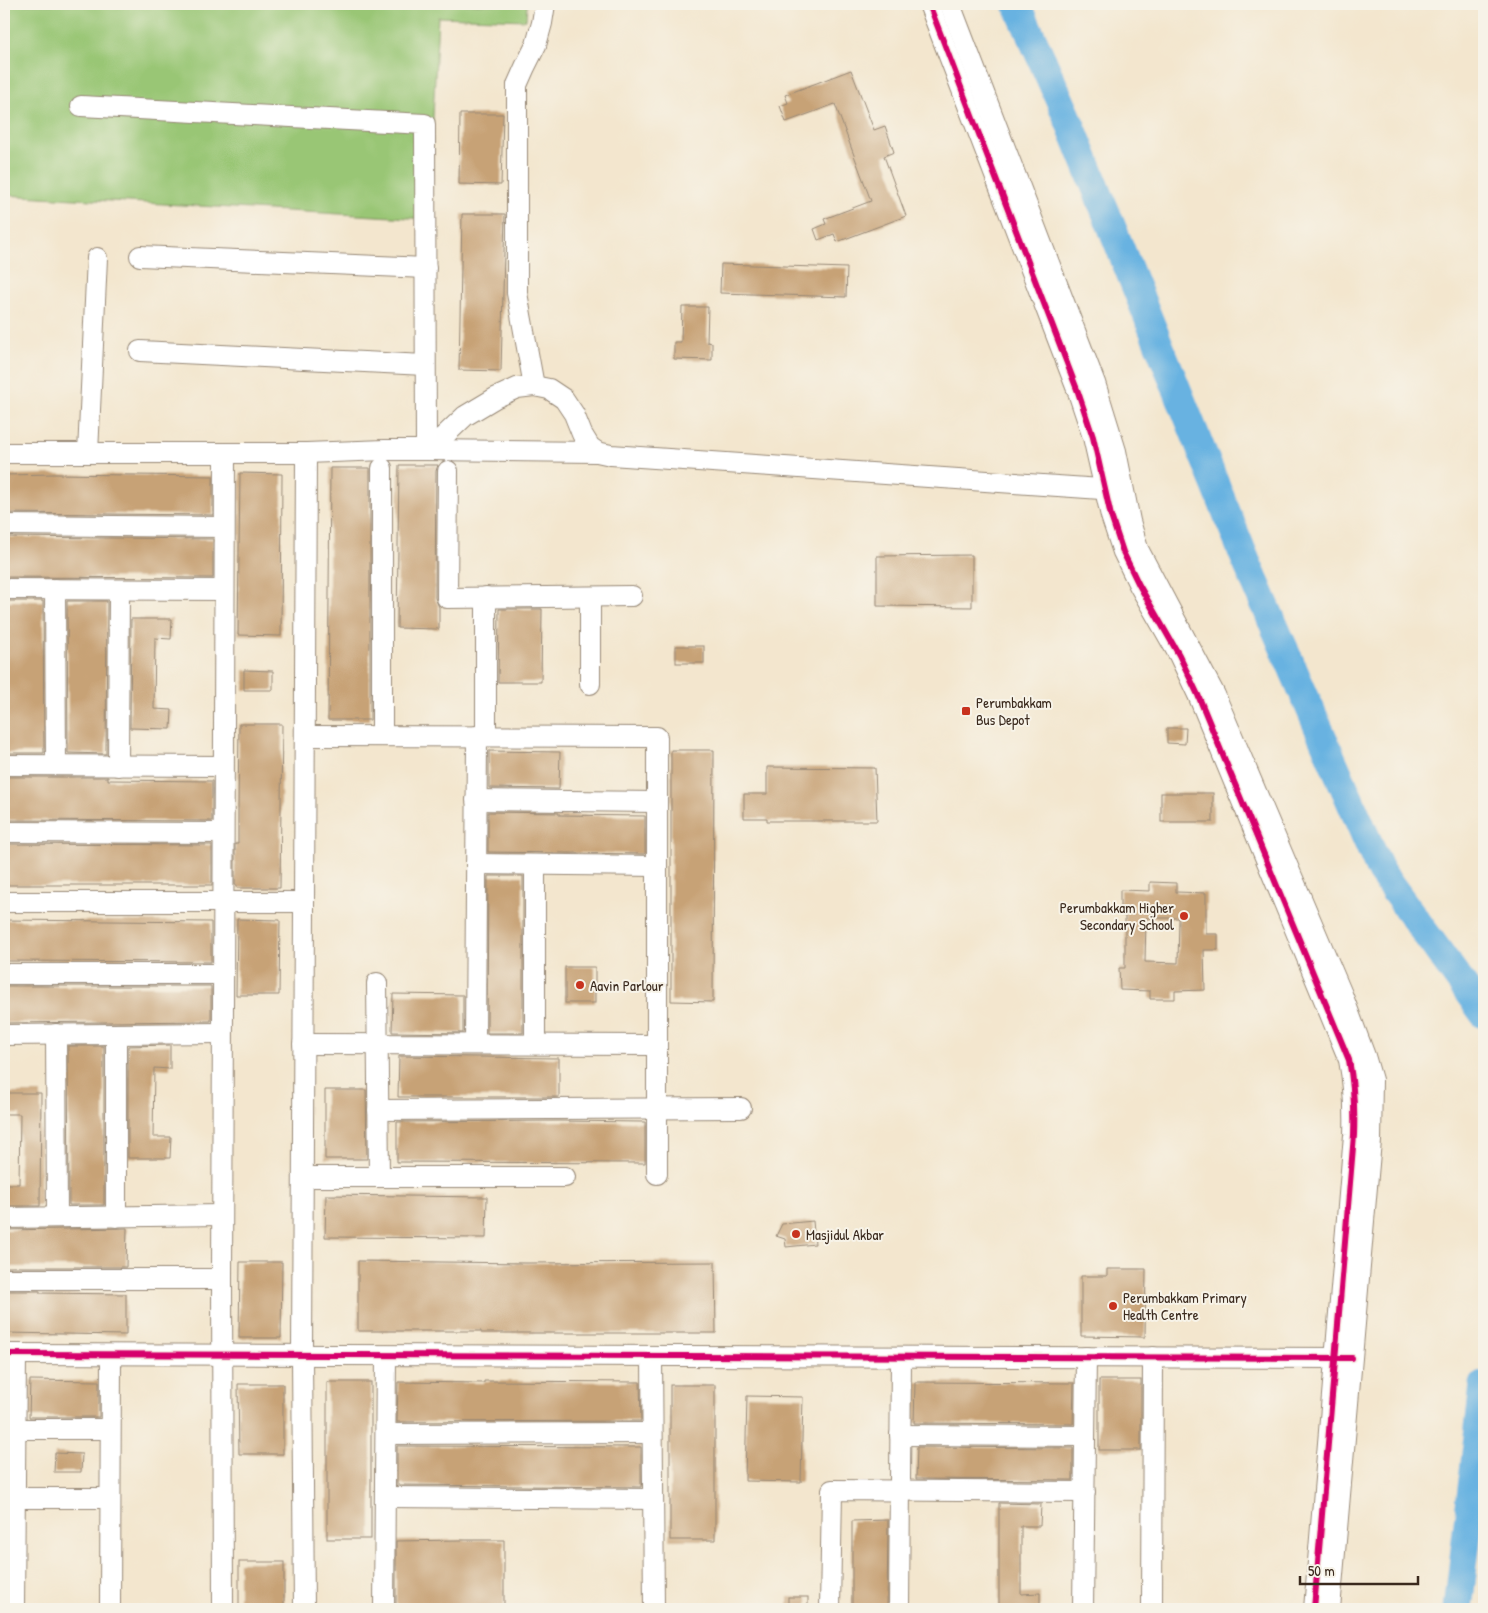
<svg xmlns="http://www.w3.org/2000/svg" width="1488" height="1613" viewBox="0 0 1488 1613" font-family="'Patrick Hand',sans-serif">
<style>
.green{fill:#99c674;stroke:#6a7849}
.lines{fill:none;stroke-linecap:round;stroke-linejoin:round}
.river{stroke:#68b2e1;stroke-width:29}
.building{fill:#c7a276;fill-rule:evenodd}
.minor-casing{stroke:#978876;stroke-width:22}
.minor{stroke:#fff;stroke-width:20}
.cycleway-casing{stroke:#f7f3e8;stroke-width:9}
.cycleway{stroke:#d6006c;stroke-width:6}
.poi-dot{fill:#c8321e;stroke:#f7f3e8;stroke-width:2}
.labels{text-anchor:middle;dominant-baseline:central;stroke-width:4;stroke-linejoin:round;paint-order:stroke}
.poi-label{font-size:15px;fill:#3b2a1e;stroke:#f7f3e8;text-anchor:start}
</style>
<rect width="100%" height="100%" fill="#f7f3e8"/>
<filter id="ink" filterUnits="userSpaceOnUse"><feTurbulence type="fractalNoise" baseFrequency=".02" numOctaves="2"/><feDisplacementMap in="SourceGraphic" scale="10" xChannelSelector="R" yChannelSelector="G"/><feConvolveMatrix kernelMatrix="1 2 1 2 8 2 1 2 1" color-interpolation-filters="sRGB"/></filter>
<filter id="wash" filterUnits="userSpaceOnUse"><feTurbulence type="fractalNoise" baseFrequency=".0096" numOctaves="4" result="noise"/><feDisplacementMap in="SourceGraphic" scale="20" xChannelSelector="R" yChannelSelector="G"/><feGaussianBlur stdDeviation="1.12" result="paint"/><feColorMatrix in="noise" values="0 0 0 0 0 0 0 0 0 0 0 0 0 0 0 0 0 1.4 0 .05"/><feComposite in="paint" operator="in"/></filter>
<g filter="url(#wash)">
<rect width="100%" height="100%" fill="#f3e6ce"/>
<path class="green" d="M4 4H527L526 20 438 17 428 219 4 195Z"/>
<g class="lines">
<g class="river">
<path d="M1017 4 1067 116 1246 561 1381 872 1484 1014"/>
<path d="M1458 1609 1484 1385"/>
</g>
</g>
<g id="blocks">
<g class="building">
<path d="M851 70 874 130 885 126 894 152 884 156 906 216 837 242 834 234 818 240 814 229 826 224 824 219 871 201 835 104 786 122 780 106 788 103 785 95Z"/>
<path d="M460 114H503L501 185 459 184Z"/>
<path d="M462 214H505L501 371 459 370Z"/>
<path d="M721 264 847 268 846 297 720 293Z"/>
<path d="M682 307H708L707 342 712 343V360L674 359V342H681Z"/>
<path d="M399 465H438L436 471 435 598 439 607V629L397 628Z"/>
<path d="M330 468H370V720H328Z"/>
<path d="M240 473 282 474 281 636 238 635Z"/>
<path d="M54 474 213 476V515L4 513V475Z"/>
<path d="M4 537 213 539V578L4 577Z"/>
<path d="M972 555V607L877 606V556Z"/>
<path d="M7 601H43L44 753H5Z"/>
<path d="M67 601H107L106 754 68 753Z"/>
<path d="M499 609H542L541 682H498Z"/>
<path d="M131 619H172L171 639 155 638 154 709 172 710 171 729 130 728Z"/>
<rect x="676" y="646" width="28" height="17"/>
<path d="M244 670 273 671V690H244Z"/>
<path d="M239 724H282L280 888H237V885H235V844H238V812Z"/>
<path d="M1167 728H1186L1185 744 1167 743Z"/>
<path d="M671 750H714L713 1002 671 1001Z"/>
<path d="M489 751 560 752 559 789 489 788Z"/>
<path d="M767 767 875 768 877 821H767V818H744V794H767Z"/>
<path d="M5 777H108V780L212 781V821L4 820V779Z"/>
<rect x="1161" y="793" width="52" height="29"/>
<path d="M488 812 559 813V815L645 816V854L488 852Z"/>
<path d="M4 844 212 845V885H4Z"/>
<path d="M488 876H523V1033H487Z"/>
<path d="M1150 882 1176 883V892L1206 893V934H1218V950H1204L1205 990 1175 991V999H1150V991L1120 990 1119 968H1125V914L1120 913V890L1150 891ZM1146 918H1179L1178 963 1145 962Z"/>
<path d="M237 919 280 920 279 995H236Z"/>
<path d="M4 920 211 922V962L4 961Z"/>
<rect x="565" y="967" width="30" height="36"/>
<path d="M4 986H211V1021L4 1023Z"/>
<path d="M393 994 463 995V1033L392 1032Z"/>
<path d="M170 1045V1069L154 1068 153 1137H171L170 1158H128V1046Z"/>
<path d="M68 1046H104V1205H69Z"/>
<path d="M399 1056 559 1058V1097H398Z"/>
<path d="M325 1090H366L367 1159H325Z"/>
<path d="M4 1093H41L40 1206H4V1184H19L20 1114H4Z"/>
<path d="M559 1121 645 1122V1163L397 1162V1122Z"/>
<path d="M326 1195 487 1197 486 1238 325 1237Z"/>
<path d="M813 1221 815 1244 786 1247 785 1239 776 1236 782 1224Z"/>
<path d="M127 1228 126 1267H4V1230Z"/>
<path d="M358 1261 526 1263 715 1262 716 1333H481V1331H358Z"/>
<path d="M240 1262H282L281 1338H239Z"/>
<path d="M1107 1269H1146L1145 1337 1081 1336V1276H1107Z"/>
<path d="M4 1291H40V1293L126 1294V1335L4 1333Z"/>
<path d="M30 1380 99 1381V1417H29Z"/>
<rect x="1099" y="1380" width="42" height="70"/>
<path d="M484 1381 640 1382 641 1421 397 1422 398 1382 484 1383Z"/>
<rect x="327" y="1382" width="44" height="157"/>
<path d="M915 1382 1074 1383 1073 1424 914 1423Z"/>
<path d="M238 1384H283V1454H239Z"/>
<rect x="670" y="1385" width="45" height="155"/>
<path d="M747 1396 803 1397 801 1482 745 1481Z"/>
<path d="M397 1446 641 1447V1487L397 1485Z"/>
<path d="M917 1447 1073 1448V1480L916 1479Z"/>
<path d="M55 1453 82 1454 81 1472H54Z"/>
<path d="M999 1503 1041 1504 1040 1526H1021V1594L1040 1593V1609H999Z"/>
<path d="M888 1520 887 1609H852V1521Z"/>
<path d="M459 1540H504V1609H396V1541Z"/>
<rect x="239" y="1562" width="45" height="47"/>
<rect x="788" y="1597" width="20" height="12"/>
</g>
</g>
</g>
<g filter="url(#ink)">
<use href="#blocks" fill-opacity="0" stroke="#978876" stroke-width="1"/>
<g class="lines">
<g class="minor-casing">
<g id="minor">
<path d="M929 4 1078 392 1093 437 1111 516 1123 552 1139 585 1179 655 1198 695 1349 1060C1354 1086 1355 1109 1354 1135L1314 1609"/>
<path d="M950 4 1095 383 1116 451 1130 521 1138 549 1215 695 1342 994 1365 1056 1372 1080 1371 1141 1330 1609"/>
<path d="M81 106 425 124 426 450 597 452"/>
<path d="M140 256 426 268"/>
<path d="M140 351 425 365"/>
<path d="M534 386 517 293V85L525 67 536 45 542 23 545 4"/>
<path d="M4 453H306L385 450H426L443 437 465 416 495 398 517 388 534 386 549 389 564 399 574 414 582 434 590 447 597 452 611 455 1116 490"/>
<path d="M88 453 97 258"/>
<path d="M382 468V736"/>
<path d="M448 471 447 598 632 596"/>
<path d="M4 525 224 527"/>
<path d="M4 589 224 590"/>
<path d="M55 589 56 765"/>
<path d="M590 684V597"/>
<path d="M305 736 657 737V1174"/>
<path d="M486 736V597"/>
<path d="M4 765 223 766"/>
<path d="M118 766 119 590"/>
<path d="M476 800 657 802"/>
<path d="M4 832 223 833"/>
<path d="M476 864 657 866"/>
<path d="M4 902H304"/>
<path d="M4 974H223"/>
<path d="M377 983 379 1177"/>
<path d="M56 1034 57 1217"/>
<path d="M4 1035 222 1033"/>
<path d="M303 1044 656 1045"/>
<path d="M475 1044 477 736"/>
<path d="M535 1044V865"/>
<path d="M378 1110 741 1108"/>
<path d="M303 1177H565"/>
<path d="M116 1217V1034"/>
<path d="M4 1218 222 1215"/>
<path d="M4 1279H222"/>
<path d="M4 1354 1347 1358"/>
<path d="M652 1356 654 1609"/>
<path d="M15 1429H110"/>
<path d="M386 1434 652 1433"/>
<path d="M900 1435 1085 1436"/>
<path d="M385 1497 653 1499"/>
<path d="M15 1498H110"/>
<path d="M14 1609 16 1354"/>
<path d="M110 1609 111 1355"/>
<path d="M223 1609 222 1279 225 453"/>
<path d="M304 1609 302 1356 306 453"/>
<path d="M384 1609 386 1356"/>
<path d="M830 1609 832 1490 1085 1492"/>
<path d="M899 1609 901 1357"/>
<path d="M1083 1609 1086 1357"/>
<path d="M1152 1609 1153 1357"/>
</g>
</g>
<use href="#minor" class="minor"/>
<g class="cycleway-casing">
<g id="cycleway">
<path d="M929 4 1078 392 1093 437 1111 516 1123 552 1139 585 1179 655 1198 695 1349 1060C1354 1086 1355 1109 1354 1135L1314 1609"/>
<path d="M4 1354 1352 1358"/>
</g>
</g>
<use href="#cycleway" class="cycleway"/>
</g>
</g>
<g class="poi-dot">
<rect x="961" y="706" width="10" height="10" rx="2.5"/>
<circle cx="1184" cy="916" r="5"/>
<circle cx="580" cy="985" r="5"/>
<circle cx="796" cy="1234" r="5"/>
<circle cx="1113" cy="1306" r="5"/>
</g>
<g class="labels">
<g class="poi-label">
<text x="976" y="702">Perumbakkam<tspan x="976" dy="17">Bus Depot</tspan></text>
<text x="1174" y="907" text-anchor="end">Perumbakkam Higher<tspan x="1174" dy="17">Secondary School</tspan></text>
<text x="590" y="985">Aavin Parlour</text>
<text x="806" y="1234">Masjidul Akbar</text>
<text x="1123" y="1297">Perumbakkam Primary<tspan x="1123" dy="17">Health Centre</tspan></text>
</g>
</g>
<rect width="1488" height="1613" fill="none" stroke="#f7f3e8" stroke-width="20"/>
<path d="M1300 1576v8h118v-8" fill="none" stroke="#3b2a1e" stroke-width="2.5"/>
<text x="1308" y="1576" font-size="15" fill="#3b2a1e" stroke="#f7f3e8" stroke-width="4" paint-order="stroke">50 m</text>
</svg>
